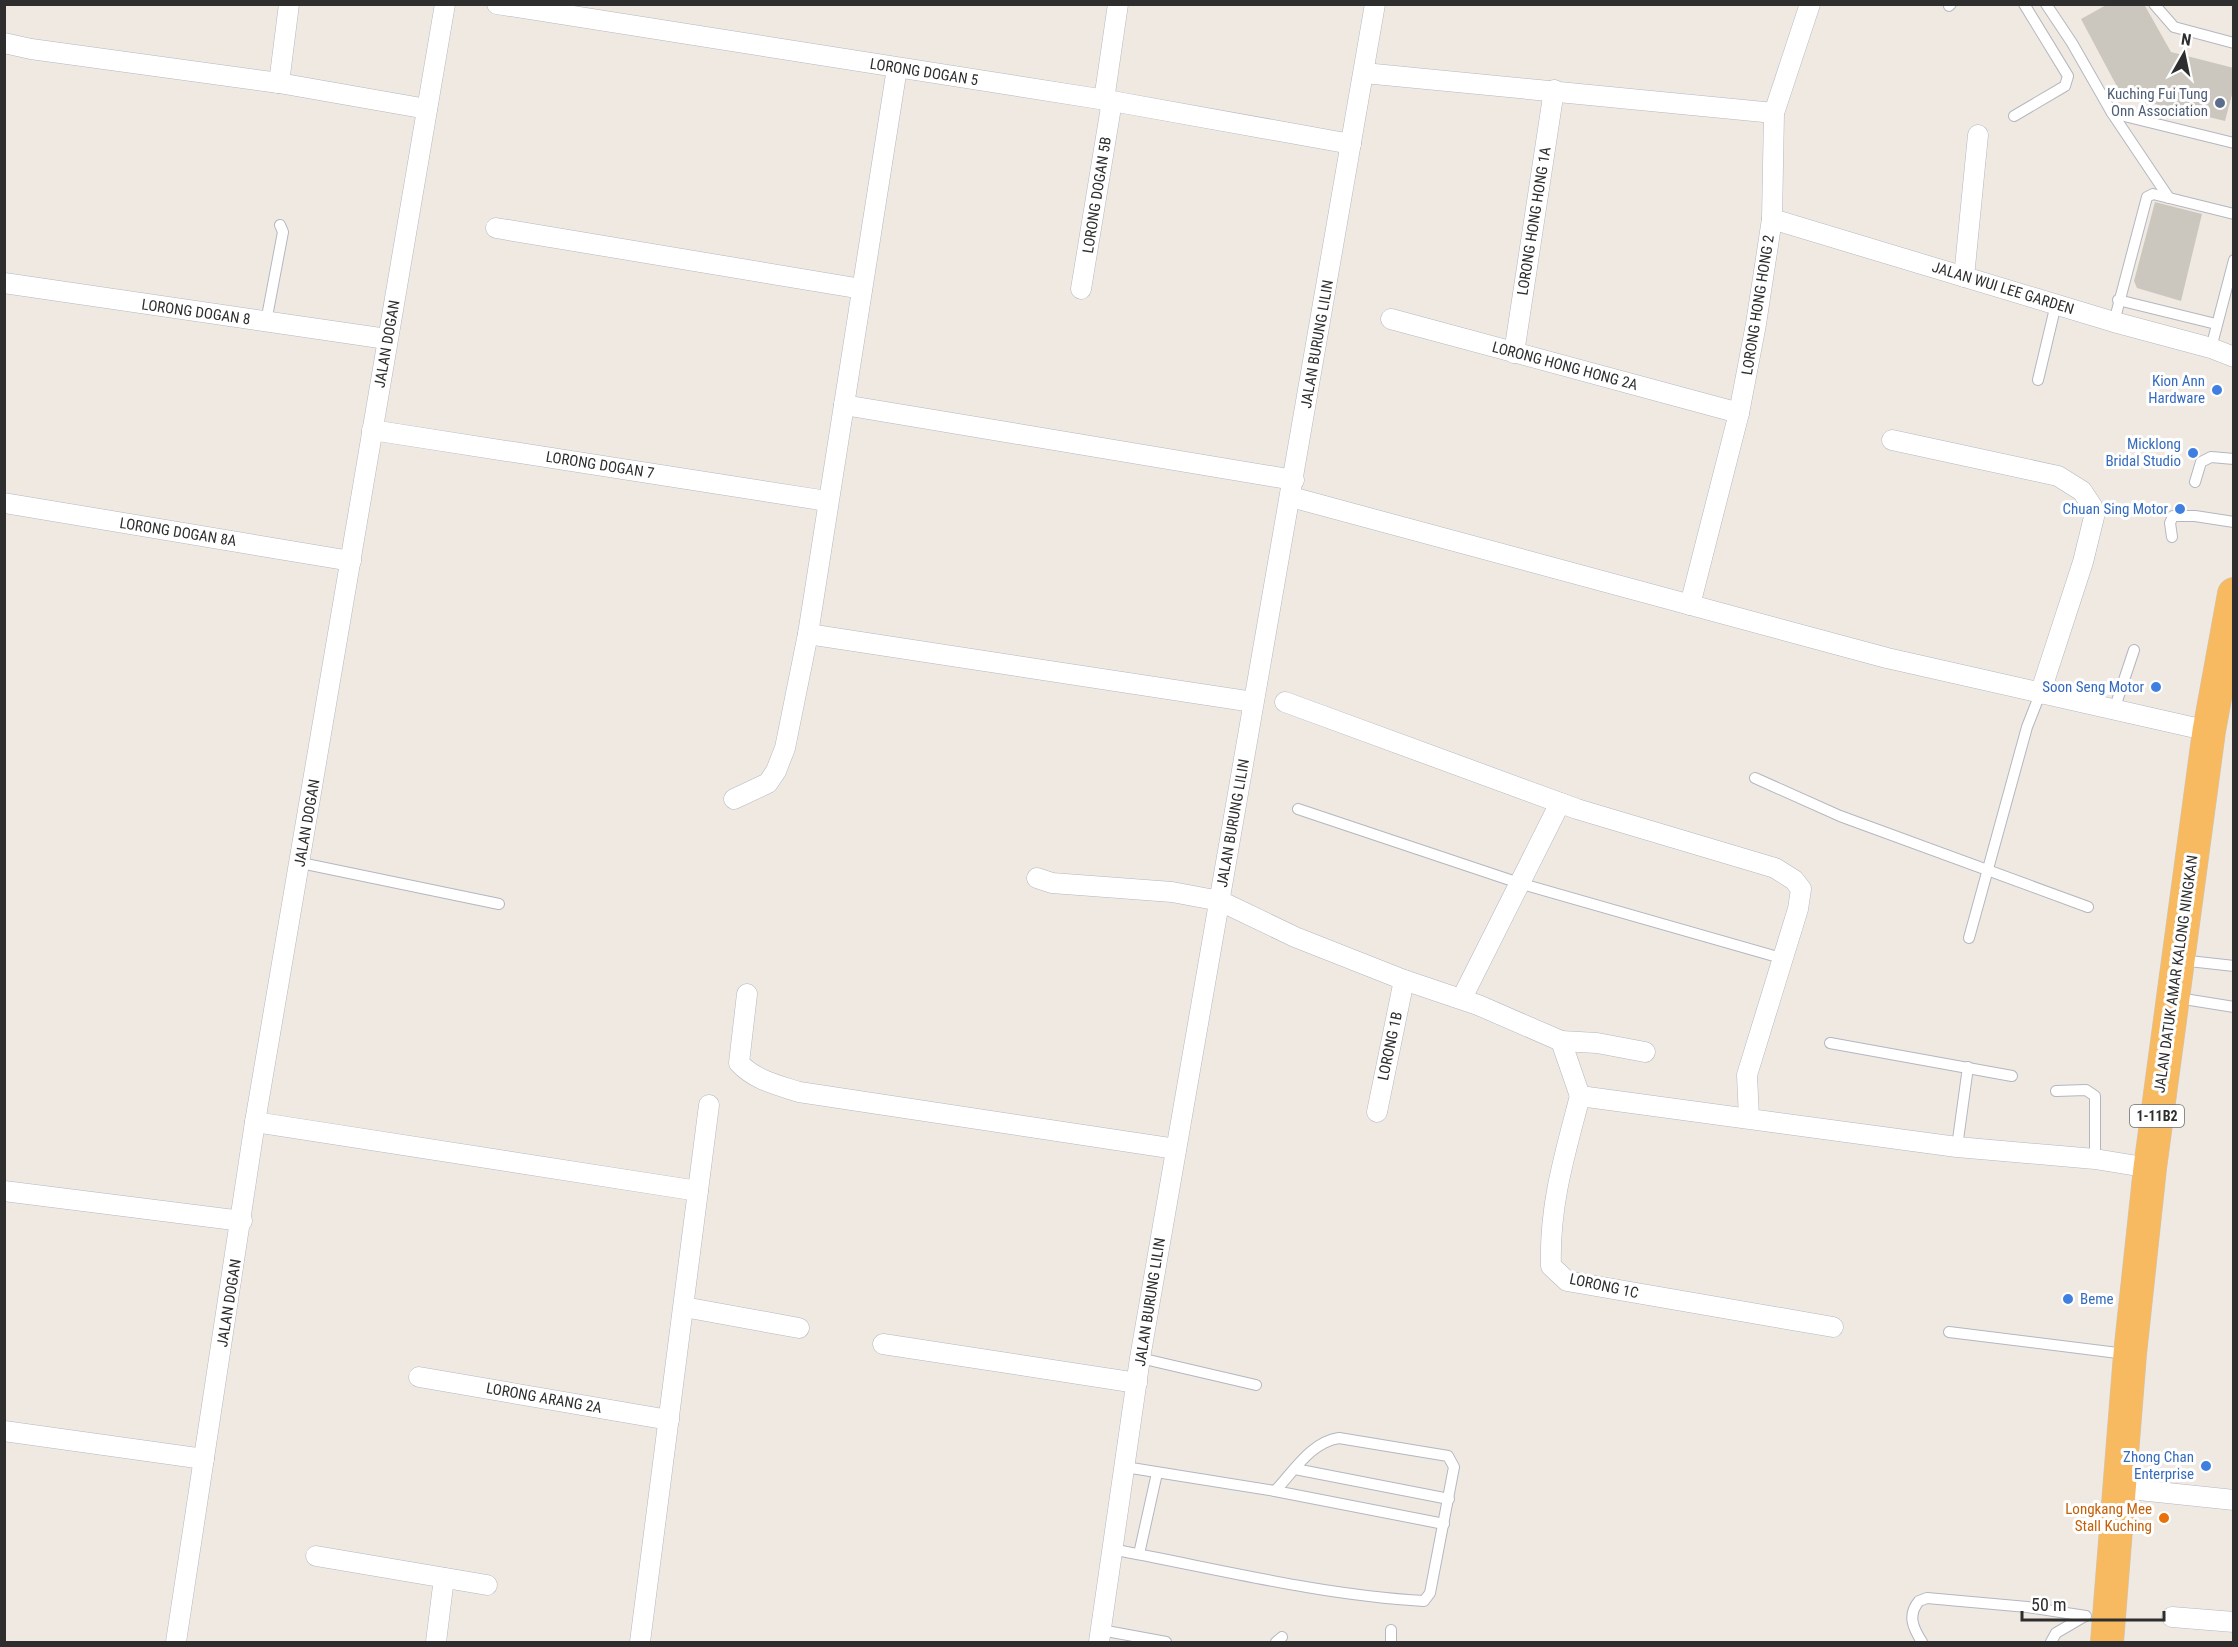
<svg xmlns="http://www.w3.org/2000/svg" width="2238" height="1647" viewBox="0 0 2238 1647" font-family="'Roboto Condensed',sans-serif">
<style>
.building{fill:#cbc7bf}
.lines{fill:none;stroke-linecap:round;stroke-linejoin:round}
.service-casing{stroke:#b4b7c1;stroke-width:12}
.minor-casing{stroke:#b4b7c1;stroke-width:21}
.trunk-casing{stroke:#c9c9c9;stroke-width:34}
.service{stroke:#fff;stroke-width:10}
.minor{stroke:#fff;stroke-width:20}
.trunk{stroke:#f8ba60;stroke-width:33}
.service-dot{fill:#5c6f8a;stroke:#fff;stroke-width:2}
.shop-dot{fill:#3f7fe0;stroke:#fff;stroke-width:2}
.food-dot{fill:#e8710a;stroke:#fff;stroke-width:2}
.labels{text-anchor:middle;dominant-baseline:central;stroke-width:6;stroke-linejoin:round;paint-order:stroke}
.shield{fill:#fff;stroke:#6d6d6d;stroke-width:1.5}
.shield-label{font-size:14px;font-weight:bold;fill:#2e2e2e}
.street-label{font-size:15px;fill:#2e2e2e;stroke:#fff}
.service-label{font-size:15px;fill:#4e5e75;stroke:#fff;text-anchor:end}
.shop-label{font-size:15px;fill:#366cbe;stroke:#fff;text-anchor:end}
.food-label{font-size:15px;fill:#c56008;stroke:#fff;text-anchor:end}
</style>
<rect width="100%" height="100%" fill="#efe9e1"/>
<g class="building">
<path d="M2108 4H2144L2171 52 2234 68V87L2225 121 2122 96 2081 19Z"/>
<path d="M2155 202 2202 214 2181 301 2137 288 2134 281Z"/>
</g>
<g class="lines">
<g class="service-casing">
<g id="service">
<path d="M2046 4 2072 43 2112 113 2234 143"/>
<path d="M2154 4 2174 27 2234 43"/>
<path d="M1949 6 1951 4"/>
<path d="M2112 113 2169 198"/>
<path d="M2014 116 2065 86 2068 76 2024 4"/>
<path d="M2118 300 2216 324"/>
<path d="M266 322 283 232 280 225"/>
<path d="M2114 322 2147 197 2153 194 2234 214"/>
<path d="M2211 348 2234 260"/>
<path d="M2038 380 2056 304"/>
<path d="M2195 482 2201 462 2211 457 2234 459"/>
<path d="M2172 537 2170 523 2173 516H2195L2234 522"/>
<path d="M2114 710 2134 650"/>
<path d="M1755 778 1840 816 2088 907"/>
<path d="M1298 809 1519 883 1781 958"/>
<path d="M301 863 499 904"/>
<path d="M1969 938 2027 727 2040 694"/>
<path d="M2180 960 2234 966"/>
<path d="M2178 998 2234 1007"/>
<path d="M1830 1043 2012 1076"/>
<path d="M2056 1091 2086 1090 2095 1096V1159"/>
<path d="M1957 1147 1968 1067"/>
<path d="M1949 1332 2126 1354"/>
<path d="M1140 1358 1256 1385"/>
<path d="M1125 1467 1275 1491 1444 1524"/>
<path d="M1295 1469 1449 1499"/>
<path d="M1111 1549C1214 1568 1318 1595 1424 1601L1430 1593 1454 1467 1448 1456 1339 1438C1311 1442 1294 1471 1275 1491"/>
<path d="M1139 1554 1157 1473"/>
<path d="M1101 1630 1166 1642"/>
<path d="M1276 1642 1282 1637"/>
<path d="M1391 1642V1630"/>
<path d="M1922 1642C1913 1628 1907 1615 1919 1601L1927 1598 2027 1607 2086 1616"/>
<path d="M2051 1642 2056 1633 2085 1616"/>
</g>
</g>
<g class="minor-casing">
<g id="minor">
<path d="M497 4 1112 101 1351 144"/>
<path d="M4 43 31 49 279 83 427 109"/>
<path d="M1364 73 1774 113"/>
<path d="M279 83 289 4"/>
<path d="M1104 100 1118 4"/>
<path d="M1772 219 2114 322 2211 348 2234 357"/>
<path d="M496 228 862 289"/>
<path d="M1964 277 1978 135"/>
<path d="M4 283 387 339"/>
<path d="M1081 289 1112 101"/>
<path d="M1391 319 1739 413"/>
<path d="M1514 353 1554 90"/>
<path d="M844 405 1294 480"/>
<path d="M372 430 827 501"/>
<path d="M1892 440 2058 476 2082 491 2092 506 2094 517 2083 562 2040 694"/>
<path d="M1291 497 1887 658 2209 731"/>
<path d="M4 503 351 561"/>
<path d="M1690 605 1739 413 1756 324 1772 219 1774 113 1810 4"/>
<path d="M808 634 1253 702"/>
<path d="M1285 702 1577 809 1775 868 1794 880 1801 889 1798 909 1747 1075 1749 1118"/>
<path d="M734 799 768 783 776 771 785 748 808 634 897 68"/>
<path d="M1037 878 1052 883 1172 892 1220 901 1295 937 1404 980 1478 1005 1561 1041 1580 1096"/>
<path d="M747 994 739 1063C755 1080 777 1085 799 1092L1176 1149"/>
<path d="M1462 998 1560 803"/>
<path d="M1561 1041 1597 1043 1645 1052"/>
<path d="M1580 1096 1957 1147 2095 1159 2150 1168"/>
<path d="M1580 1096C1565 1154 1549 1205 1551 1266L1567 1281 1833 1327"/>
<path d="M1377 1112 1404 980"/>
<path d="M255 1122 698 1191"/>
<path d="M4 1191 242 1221"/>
<path d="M684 1307 799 1328"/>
<path d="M883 1344 1137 1383"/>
<path d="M419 1377 669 1420"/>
<path d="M4 1431 204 1459"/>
<path d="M2120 1488 2234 1500"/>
<path d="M316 1556 487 1585"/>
<path d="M2172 1617 2234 1622"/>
<path d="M176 1642 255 1122 445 4"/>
<path d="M436 1642 444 1578"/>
<path d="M640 1642 709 1105"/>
<path d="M1099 1642 1140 1358 1375 4"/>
</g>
</g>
<g class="trunk-casing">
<path id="trunk" d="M2107 1642 2130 1354 2150 1168 2209 731 2234 594"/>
</g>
<use href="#service" class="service"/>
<use href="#minor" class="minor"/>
<use href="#trunk" class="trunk"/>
</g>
<circle class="service-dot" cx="2220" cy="103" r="6"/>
<g class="shop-dot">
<circle cx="2217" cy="390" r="6"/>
<circle cx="2193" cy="453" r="6"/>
<circle cx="2180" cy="509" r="6"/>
<circle cx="2156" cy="687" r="6"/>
<circle cx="2068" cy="1299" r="6"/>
<circle cx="2206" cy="1466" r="6"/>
</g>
<circle class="food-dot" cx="2164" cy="1518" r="6"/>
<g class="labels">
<rect class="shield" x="2130" y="1105" width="54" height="22" rx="4.5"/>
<g class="shield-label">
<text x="2157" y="1116">1-11B2</text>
</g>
<g class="street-label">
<text transform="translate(924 72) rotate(9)">LORONG DOGAN 5</text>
<text transform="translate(1097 195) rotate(-81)">LORONG DOGAN 5B</text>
<text transform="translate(1534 221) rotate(-81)">LORONG HONG HONG 1A</text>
<text transform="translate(2003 288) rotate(17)">JALAN WUI LEE GARDEN</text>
<text transform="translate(1758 305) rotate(-81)">LORONG HONG HONG 2</text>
<text transform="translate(196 312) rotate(8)">LORONG DOGAN 8</text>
<text transform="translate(387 344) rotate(-80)">JALAN DOGAN</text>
<text transform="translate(1317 344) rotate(-80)">JALAN BURUNG LILIN</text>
<text transform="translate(1565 366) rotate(15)">LORONG HONG HONG 2A</text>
<text transform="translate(600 465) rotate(9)">LORONG DOGAN 7</text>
<text transform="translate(178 532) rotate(9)">LORONG DOGAN 8A</text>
<text transform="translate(307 823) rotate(-80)">JALAN DOGAN</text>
<text transform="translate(1233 823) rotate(-80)">JALAN BURUNG LILIN</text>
<text transform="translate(2176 974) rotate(-82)">JALAN DATUK AMAR KALONG NINGKAN</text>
<text transform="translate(1390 1046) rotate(-78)">LORONG 1B</text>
<text transform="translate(1604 1286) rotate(12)">LORONG 1C</text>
<text transform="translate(1150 1302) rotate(-81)">JALAN BURUNG LILIN</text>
<text transform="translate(229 1303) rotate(-81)">JALAN DOGAN</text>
<text transform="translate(544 1398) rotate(10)">LORONG ARANG 2A</text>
</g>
<g class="service-label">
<text x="2208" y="94">Kuching Fui Tung<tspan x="2208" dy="17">Onn Association</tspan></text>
</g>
<g class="shop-label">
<text x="2205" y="381">Kion Ann<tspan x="2205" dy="17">Hardware</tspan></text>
<text x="2181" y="444">Micklong<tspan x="2181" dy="17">Bridal Studio</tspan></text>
<text x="2168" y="509">Chuan Sing Motor</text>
<text x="2144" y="687">Soon Seng Motor</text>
<text x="2080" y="1299" text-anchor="start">Beme</text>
<text x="2194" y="1457">Zhong Chan<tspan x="2194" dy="17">Enterprise</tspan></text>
</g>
<g class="food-label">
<text x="2152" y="1509">Longkang Mee<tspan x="2152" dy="17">Stall Kuching</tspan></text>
</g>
</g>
<rect width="2238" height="1647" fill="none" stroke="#2e2e2e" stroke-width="12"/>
<g transform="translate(2184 54) rotate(9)" stroke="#ffffff" stroke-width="4.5" paint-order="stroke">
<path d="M0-4.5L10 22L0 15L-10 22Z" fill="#2e2e2e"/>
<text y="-9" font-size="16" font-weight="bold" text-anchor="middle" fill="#2e2e2e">N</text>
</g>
<path d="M2022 1611v9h142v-9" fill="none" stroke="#2e2e2e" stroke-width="3"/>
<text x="2031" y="1611" font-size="18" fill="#2e2e2e" stroke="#ffffff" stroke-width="4.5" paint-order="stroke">50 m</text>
</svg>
